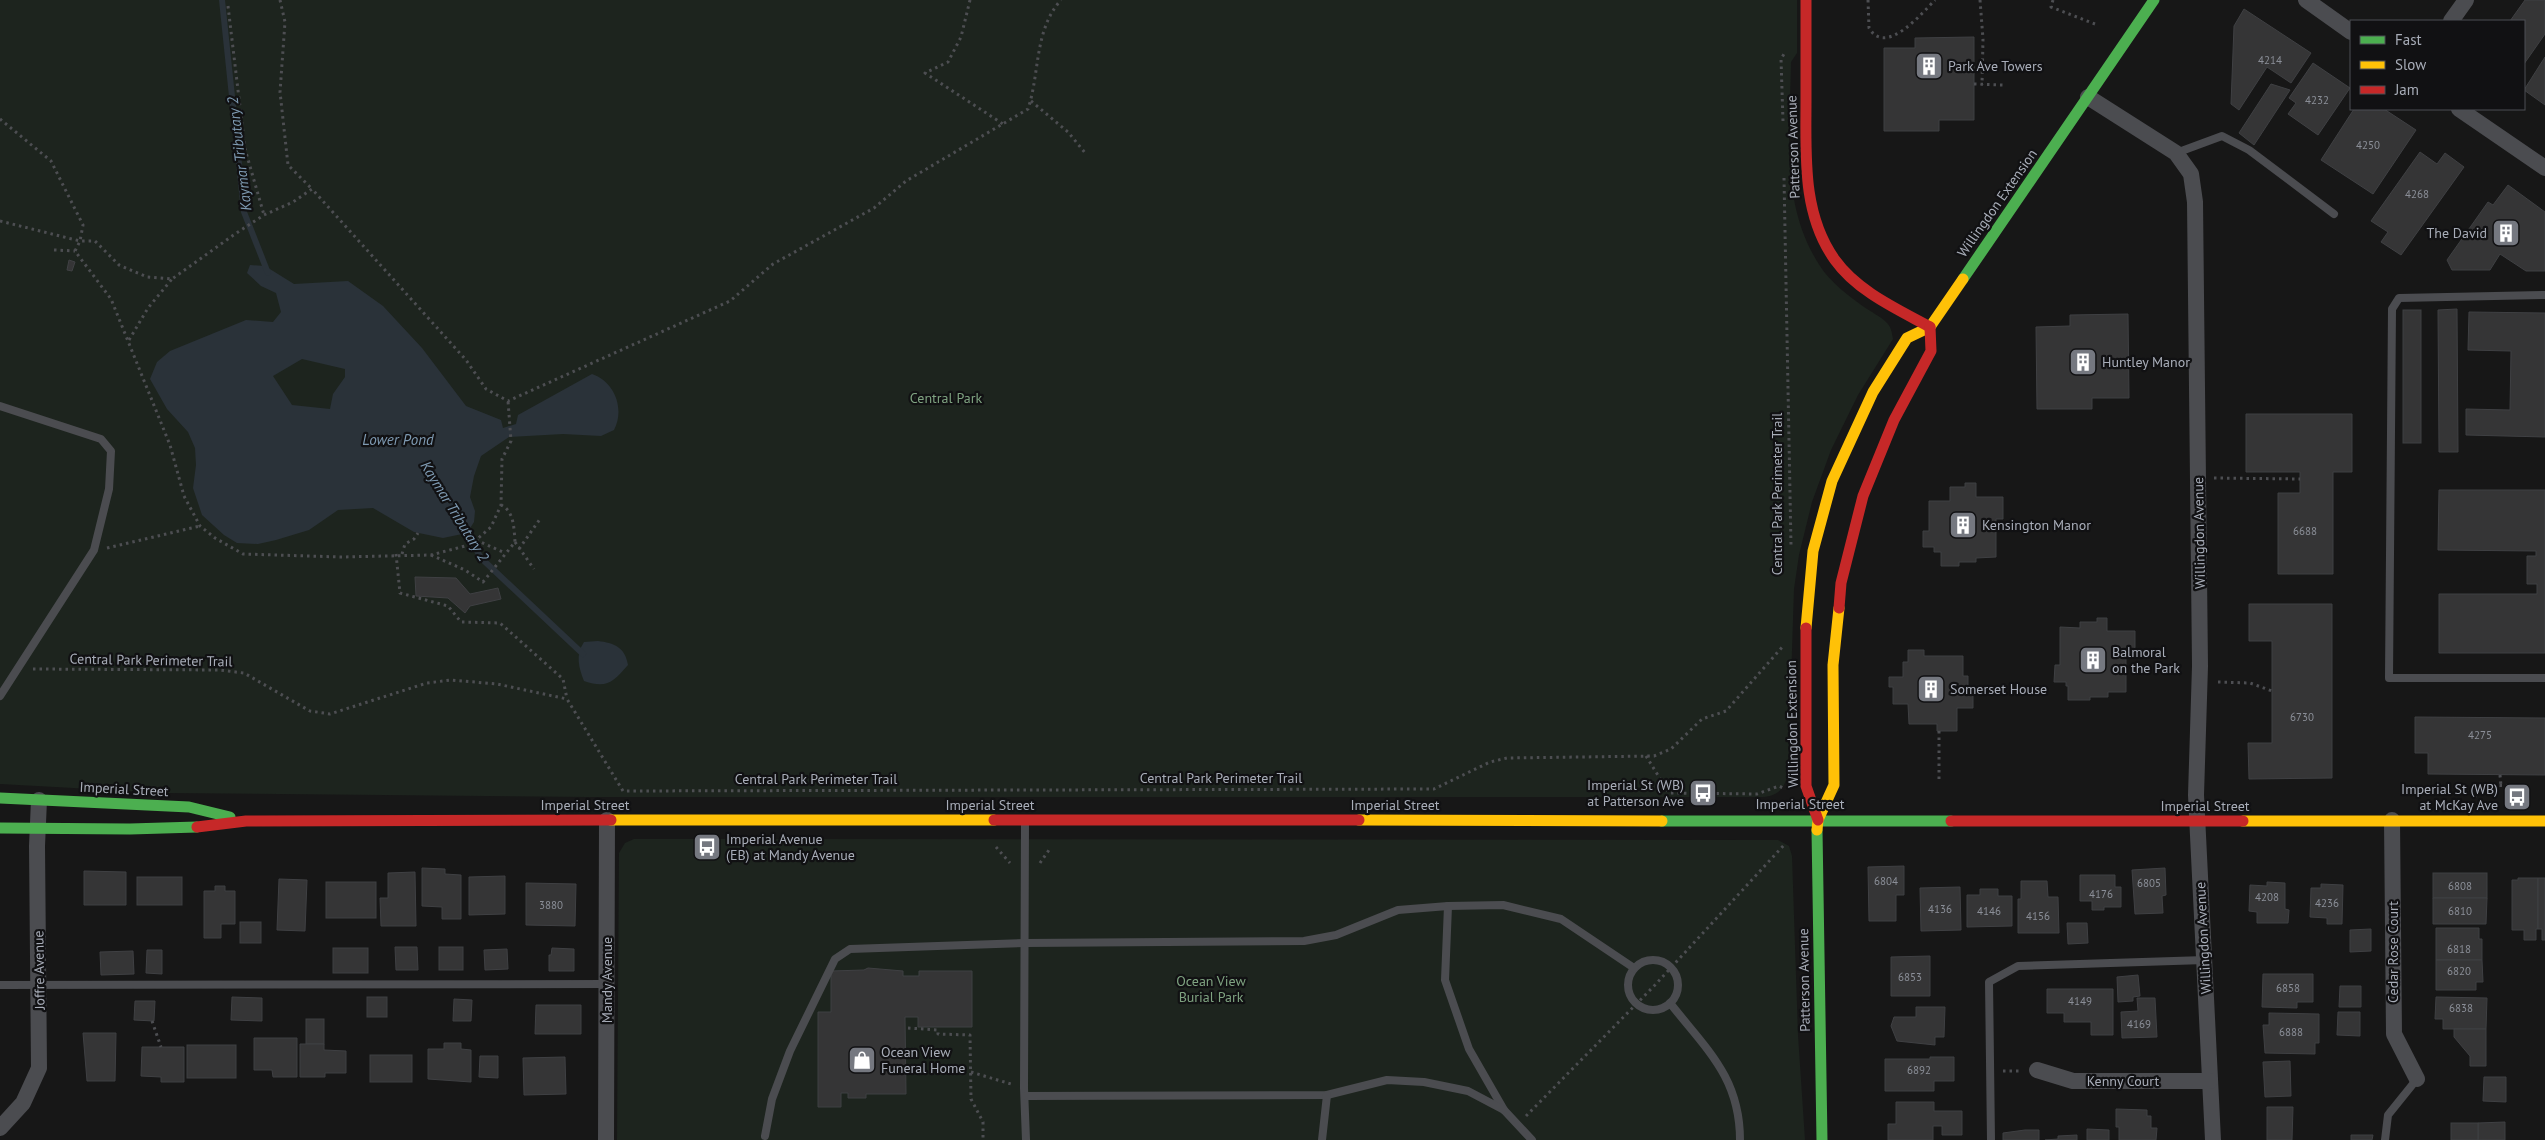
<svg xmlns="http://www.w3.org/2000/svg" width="2545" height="1140" viewBox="0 0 2545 1140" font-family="'PT Sans',sans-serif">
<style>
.green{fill:#1d241e}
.water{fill:#2a3239;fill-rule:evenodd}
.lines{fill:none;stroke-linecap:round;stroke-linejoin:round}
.stream{stroke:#2a3239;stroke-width:6}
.building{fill:#353536;stroke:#3f4043}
.path{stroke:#4d4e52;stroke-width:3;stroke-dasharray:2.5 4;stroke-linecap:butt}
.lane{stroke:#4b4c50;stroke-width:8}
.street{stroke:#4b4c50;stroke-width:16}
.fast{stroke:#4caf50;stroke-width:11}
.slow{stroke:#ffc107;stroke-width:11}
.jam{stroke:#c62828;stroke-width:11}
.labels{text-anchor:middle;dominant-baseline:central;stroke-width:4.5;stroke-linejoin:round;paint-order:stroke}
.number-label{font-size:11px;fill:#8b8f98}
.poi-label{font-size:14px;fill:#a8adb8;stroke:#111113;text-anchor:start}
.street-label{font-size:14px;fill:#a8adb8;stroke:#111113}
.park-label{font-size:14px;fill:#7fa381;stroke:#111113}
.water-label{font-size:15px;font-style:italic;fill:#7f9bb3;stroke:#111113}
</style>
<rect width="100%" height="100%" fill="#171717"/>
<g class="green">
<path d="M0 0H1797V53L1791 62C1790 131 1780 205 1820 266 1830 282 1849 296 1864 307 1871 312 1880 316 1886 322 1891 326 1892 333 1893 339L1858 395 1831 450 1812 502 1799 555 1794 589 1788 773C1785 788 1778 796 1763 797H588L165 793 0 784Z"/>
<path d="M634 839 1778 840 1789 846 1792 856 1798 1035 1805 1140H617L619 853 625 843Z"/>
</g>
<g class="water">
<path d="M250 265 265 266 294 284 348 281 383 306 422 348 466 406 501 420 503 428 516 424 518 415 592 374C615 382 625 409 614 430L601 436 563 434 509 437 481 456 474 476 470 497 475 511 474 522 467 533 443 538 414 532 373 508 338 510 309 530 276 540 258 544 237 543 224 535 202 515 193 488 196 465 195 448 188 432 167 409 150 379 157 362 170 351 246 320 273 322 281 312 276 293 261 286 247 273ZM302 359 345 369V377L333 394 330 409 292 405 273 376Z"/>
<path d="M598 641C614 643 625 647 628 665 613 682 607 689 584 681 579 668 575 655 584 642Z"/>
</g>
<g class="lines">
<g class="stream">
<path d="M222 0 244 212 268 273"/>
<path d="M464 528 481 558 583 654"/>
</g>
</g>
<g class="building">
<path d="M2525 0H2545V34L2524 64V21H2510Z"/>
<path d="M2244 9 2311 53 2291 83 2267 67 2239 110 2231 104 2234 26Z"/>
<path d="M1974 37V120H1939V131H1884V48H1915V38Z"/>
<path d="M2545 57V105L2524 90Z"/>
<path d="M2313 63 2350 88 2318 135 2288 114 2296 103 2289 98Z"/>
<path d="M2271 84 2290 90 2254 145 2239 133Z"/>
<path d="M2354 109H2384L2416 130 2373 194 2321 160Z"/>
<path d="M2420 152 2437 164 2445 153 2464 167 2401 255 2381 242 2388 232 2371 221Z"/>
<path d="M2508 185 2545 212V271H2526L2500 254 2490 270H2452L2447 260 2488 202 2493 205Z"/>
<path d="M69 260 75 262 72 271 67 270Z"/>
<path d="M2457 309 2458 452H2439L2438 310Z"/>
<rect x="2403" y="310" width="18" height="133"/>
<path d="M2469 312 2545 313V437L2466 435V409L2510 410 2511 351 2468 350Z"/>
<path d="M2128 314 2129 398H2092V409H2037L2036 327 2070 326V315Z"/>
<path d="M2246 414H2352V472H2333V574H2278V493H2300V472H2246Z"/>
<path d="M1965 483H1976V497H2003V519H1996V557L1976 558V562H1959V566H1941V552H1934V547H1923V531H1929V501H1950V487H1965Z"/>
<path d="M2439 490H2545V653H2439V594H2537V584H2527V556H2536V551L2438 550Z"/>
<path d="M415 577 456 578 470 594 498 588 501 599 470 606 465 613 448 598 416 596Z"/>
<path d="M2249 604H2332V778L2249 779 2248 743H2272V641H2249Z"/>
<path d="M2097 618H2107V631H2135V655H2126V692H2108V697H2090V700H2068V686H2066V682H2054L2055 665H2060V627L2080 628V622H2097Z"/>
<path d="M1908 650H1924V656H1963V676H1968V691H1973V708H1957V731H1937V724H1909L1908 704H1893V687H1889V677H1903V662H1908Z"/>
<path d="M2415 717 2545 718V775L2428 774V753H2415Z"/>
<path d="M1904 866V895H1896V921H1869L1868 867Z"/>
<path d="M422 868 445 869V874L461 875V919H442V907L422 906Z"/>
<path d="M2165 868 2166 895 2162 896 2163 913 2135 914 2132 870Z"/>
<path d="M84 871 126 872V905H84Z"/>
<path d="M415 872 416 926H381L380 898H388V873Z"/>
<rect x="2433" y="873" width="54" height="25"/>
<path d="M2080 875H2115V887H2121V907H2104V910H2092V901H2080Z"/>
<path d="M505 876V914L469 915V877Z"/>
<rect x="137" y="877" width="45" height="28"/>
<path d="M2518 878H2538V929H2536V940H2524V930H2512V880H2518Z"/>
<path d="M2538 878H2545V940H2542V929H2538Z"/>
<path d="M279 879 307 880 305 931 277 930Z"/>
<path d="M2021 881H2047L2048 897H2058L2059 933H2018V899H2021Z"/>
<rect x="326" y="882" width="50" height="36"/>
<path d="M2267 882 2285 883V909L2289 910 2288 923H2257V912L2249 911 2250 885 2267 886Z"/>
<path d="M526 883 576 884 575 926 526 925Z"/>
<path d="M2321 884 2343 885 2342 924H2327V918L2310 917 2311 888H2321Z"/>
<path d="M215 886H225V891H235V924H221V938H204V891H215Z"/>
<path d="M1960 887 1961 930 1921 931 1920 888Z"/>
<path d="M1980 889H1998V896H2012V926L1967 927V895H1980Z"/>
<path d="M2433 898H2487L2486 924H2433Z"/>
<rect x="240" y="922" width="21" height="21"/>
<path d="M2067 923H2087L2088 943 2068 944Z"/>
<path d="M2436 928H2479V939H2482V960H2436Z"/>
<path d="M2371 929V951L2350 952V930Z"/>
<path d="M395 947H417L418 970H396Z"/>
<rect x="439" y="947" width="24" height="23"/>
<rect x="333" y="948" width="35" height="25"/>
<path d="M552 948 574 949V971H549V955H551Z"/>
<path d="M507 949 508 969 485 970 484 950Z"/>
<path d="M147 950H162V974L146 973Z"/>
<path d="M133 951 134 974 101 975 100 952Z"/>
<path d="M1930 956V996H1891V957Z"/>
<path d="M2436 960H2482L2483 982H2476V990H2436Z"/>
<path d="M868 968 903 971V976H919V971H972V1027H918V1017H905L906 1094H866V1098H848V1093H841V1107H818V1012H831V971L864 970Z"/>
<path d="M2263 974H2313V1002H2297V1008L2262 1007Z"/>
<path d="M2138 975 2140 996 2133 997V1001L2118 1002 2117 977Z"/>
<path d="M2340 986H2361V1007H2339Z"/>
<path d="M2047 989H2113V1035H2091V1022H2064V1013H2047Z"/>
<path d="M232 997 262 998V1021L231 1020Z"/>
<rect x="367" y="997" width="20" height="20"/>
<path d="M2436 997 2487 998 2486 1029H2443V1019H2435Z"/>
<path d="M2137 998H2155L2157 1037 2122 1038 2121 1012 2138 1011Z"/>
<path d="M454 999 472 1000 471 1021H453Z"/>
<path d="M135 1001H155L154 1021 134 1020Z"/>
<path d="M536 1005H581V1034H535Z"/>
<path d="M1916 1007H1945L1944 1037H1935V1045L1897 1041 1891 1026 1894 1017H1916Z"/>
<path d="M2338 1012H2360V1036L2337 1035Z"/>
<path d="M2269 1013 2319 1014V1043H2315V1054L2265 1053 2263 1025H2269Z"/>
<rect x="306" y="1019" width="18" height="25"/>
<path d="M2454 1029H2486V1066H2470V1056L2454 1037Z"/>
<path d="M83 1033H116L115 1081H87Z"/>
<path d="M254 1038H297V1077H273L272 1070H254Z"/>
<path d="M444 1043H461V1049L471 1050V1082L428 1079V1049H444Z"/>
<path d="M300 1044H324V1050L346 1051V1073H325V1077H300Z"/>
<rect x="187" y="1045" width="49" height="33"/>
<path d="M142 1047H184V1082H161V1077L141 1076Z"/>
<rect x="370" y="1055" width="42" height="27"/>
<path d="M480 1056H498V1078L479 1077Z"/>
<path d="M565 1057 566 1094 524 1095 523 1058Z"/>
<path d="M1930 1057H1954V1081H1934V1091H1885V1059H1930Z"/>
<path d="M2290 1061 2291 1096 2265 1097 2263 1062Z"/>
<path d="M2484 1077H2506V1102L2483 1101Z"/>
<path d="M1896 1102H1934V1111H1962V1135H1942V1126H1933V1140H1888V1124H1896Z"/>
<path d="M2267 1107H2293L2292 1140H2267Z"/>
<path d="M2116 1109 2147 1110V1116H2151V1128H2157L2156 1140H2119V1127H2116Z"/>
<path d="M2505 1122V1140H2478V1123Z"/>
<rect x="2451" y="1123" width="27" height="17"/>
<path d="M2087 1129 2109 1130V1140H2087Z"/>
<path d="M2025 1130H2039V1140H2003V1133Z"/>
<path d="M2077 1135V1140H2045L2058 1139V1136Z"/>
<path d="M2351 1135H2373L2372 1140H2351Z"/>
</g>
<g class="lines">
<g class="path">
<path d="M280 0 285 22 280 92 288 165 312 189"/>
<path d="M970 0 961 37 948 62 925 73 1003 124"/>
<path d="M1868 0 1869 28C1886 57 1922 13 1935 0"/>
<path d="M1980 0 1983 39 1982 85"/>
<path d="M2053 0 2051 7 2095 24"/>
<path d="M228 6 245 149 264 215"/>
<path d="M1974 84 2003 85"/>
<path d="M1031 101 1068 132 1086 154"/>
<path d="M0 119 51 161 83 225 80 241H95L119 265 147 277 172 279 235 234 264 215 293 202 312 189 466 360 486 389 508 401 730 301 773 264 874 208 906 181 1028 109C1040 73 1034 30 1061 0"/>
<path d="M1783 121 1781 59 1784 54"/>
<path d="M1784 178 1791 546"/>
<path d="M0 221 80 241 75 251 111 299 170 445 184 496 200 526 215 538 243 554 341 557 431 555 465 546 476 540 491 527 501 505 502 459 511 441 508 401"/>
<path d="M54 250 75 251"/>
<path d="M129 340 148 308 172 279"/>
<path d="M2214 478 2300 479"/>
<path d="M476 540 505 553"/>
<path d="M515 542 534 569"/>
<path d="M107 548 200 526"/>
<path d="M519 549 540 519"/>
<path d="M396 554 400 593 448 606 461 622 500 623 563 679 567 699"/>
<path d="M402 554 405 544 414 539 418 533"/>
<path d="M431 555 465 570 483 582 515 542C514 528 514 511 501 505"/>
<path d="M33 669 219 670 244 673 310 711 330 714 427 683 451 680 497 684 567 699 623 791 1434 789 1490 762 1507 758 1654 756 1671 749 1702 719 1726 711 1784 645"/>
<path d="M2218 682 2250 683 2272 691"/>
<path d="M1939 731V782"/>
<path d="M1646 756 1669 793 1757 794 1779 786 1783 788"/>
<path d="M2500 775 2501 786"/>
<path d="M2475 797 2480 785 2521 786 2525 797"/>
<path d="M996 847 1010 863"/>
<path d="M1040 863 1051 847"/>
<path d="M152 1021 161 1047"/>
<path d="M908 1028 938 1030V1034L970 1035 971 1099 983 1122V1140"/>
<path d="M2003 1071H2019"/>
<path d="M971 1072 1011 1084"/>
<path d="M1526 1116 1655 985 1784 845"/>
</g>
<g class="lane">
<path d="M2176 153 2222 136 2249 150 2334 214"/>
<path d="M2545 295 2399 298 2392 309 2389 678H2545"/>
<path d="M0 406 101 439 111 451 109 489 94 550 0 696"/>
<path d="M1025 822 1024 1088 1026 1140"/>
<path d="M1448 906 1445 980 1469 1049 1504 1110"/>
<circle cx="1653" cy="985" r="25"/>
<path d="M0 985 607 984"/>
<path d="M1670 1003C1706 1049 1740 1077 1740 1140"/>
<path d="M1025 1096 1327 1095 1387 1080 1424 1082 1468 1091 1504 1110 1532 1140"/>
<path d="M765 1136 772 1099 790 1051 835 959 850 949 1025 943 1304 941 1336 935 1398 910 1448 906 1503 905 1561 919 1634 968"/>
<path d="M1322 1140 1327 1095"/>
<path d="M1991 1140 1989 982 2018 966 2205 960"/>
<path d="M2385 1140 2388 1115 2417 1079"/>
</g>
<g class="street">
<path d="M2306 0 2351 32"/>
<path d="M2451 21 2466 0"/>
<path d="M2088 97 2176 153 2191 174 2195 202 2200 666 2196 795 2213 1140"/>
<path d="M2459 109 2545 168"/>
<path d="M2392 820 2394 1034 2417 1079"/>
<path d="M2037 1070 2073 1081H2210"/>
<path d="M0 1128 23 1103 39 1068 37 846 39 800"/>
<path d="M606 1140 607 820"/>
</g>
<g class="fast">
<path d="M1963 279 2154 0"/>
<path d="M0 798 189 807 230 817"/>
<path d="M1662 821H1951"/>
<path d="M0 828 130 829 197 827"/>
<path d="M1817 830 1822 1140"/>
</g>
<g class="slow">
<path d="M1806 628 1813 551 1832 481 1873 392 1907 338 1930 327 1963 279"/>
<path d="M611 820H994"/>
<path d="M1359 820 1662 821"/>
<path d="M2243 821H2545"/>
<path d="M1817 830 1818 820 1834 785 1833 665 1839 608"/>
</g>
<g class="jam">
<path d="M1806 0C1806 34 1806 68 1806 102 1806 156 1802 214 1835 260 1857 291 1897 309 1930 327"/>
<path d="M1839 608 1841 583 1863 496 1894 420 1931 351 1930 327"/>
<path d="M1806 628V786L1818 820"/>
<path d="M994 820H1359"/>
<path d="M1951 821H2243"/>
<path d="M197 827 246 821 611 820"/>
</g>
</g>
<defs>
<g id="building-square" transform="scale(1.4375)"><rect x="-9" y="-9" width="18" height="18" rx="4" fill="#757880" stroke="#111113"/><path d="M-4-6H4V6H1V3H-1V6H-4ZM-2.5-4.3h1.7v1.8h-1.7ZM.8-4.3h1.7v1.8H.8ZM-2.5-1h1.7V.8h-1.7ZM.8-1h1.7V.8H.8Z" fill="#fff"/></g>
<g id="bus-square" transform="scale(1.4375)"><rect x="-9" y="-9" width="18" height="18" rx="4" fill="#757880" stroke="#111113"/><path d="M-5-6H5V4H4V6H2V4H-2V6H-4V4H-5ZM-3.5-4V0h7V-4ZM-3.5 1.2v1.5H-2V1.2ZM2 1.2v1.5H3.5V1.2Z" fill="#fff"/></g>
<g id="shop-square" transform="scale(1.4375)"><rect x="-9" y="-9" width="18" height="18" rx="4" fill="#757880" stroke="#111113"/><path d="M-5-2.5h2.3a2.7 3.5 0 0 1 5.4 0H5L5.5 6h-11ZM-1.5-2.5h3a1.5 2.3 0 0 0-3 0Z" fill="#fff"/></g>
</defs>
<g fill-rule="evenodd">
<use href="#building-square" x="1929" y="66"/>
<use href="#building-square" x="2506" y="233"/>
<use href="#building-square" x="2083" y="362"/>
<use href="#building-square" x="1963" y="525"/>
<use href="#building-square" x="2093" y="660"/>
<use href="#building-square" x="1931" y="689"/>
<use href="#bus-square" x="1703" y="793"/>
<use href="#bus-square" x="2517" y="797"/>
<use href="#bus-square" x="707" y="847"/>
<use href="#shop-square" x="862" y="1060"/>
</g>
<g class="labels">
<g class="number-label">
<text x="2270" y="60">4214</text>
<text x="2317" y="100">4232</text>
<text x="2368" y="145">4250</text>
<text x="2417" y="194">4268</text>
<text x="2305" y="531">6688</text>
<text x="2302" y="717">6730</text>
<text x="2480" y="735">4275</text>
<text x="1886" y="881">6804</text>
<text x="2149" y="883">6805</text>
<text x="2460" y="886">6808</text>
<text x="2101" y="894">4176</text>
<text x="2267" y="897">4208</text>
<text x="2327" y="903">4236</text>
<text x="551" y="905">3880</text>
<text x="1940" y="909">4136</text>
<text x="1989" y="911">4146</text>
<text x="2460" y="911">6810</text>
<text x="2038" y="916">4156</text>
<text x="2459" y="949">6818</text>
<text x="2459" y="971">6820</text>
<text x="1910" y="977">6853</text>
<text x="2288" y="988">6858</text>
<text x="2080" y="1001">4149</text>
<text x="2461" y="1008">6838</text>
<text x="2139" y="1024">4169</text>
<text x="2291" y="1032">6888</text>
<text x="1919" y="1070">6892</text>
</g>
<g class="poi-label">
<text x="1948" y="66">Park Ave Towers</text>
<text x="2487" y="233" text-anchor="end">The David</text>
<text x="2102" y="362">Huntley Manor</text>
<text x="1982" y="525">Kensington Manor</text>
<text x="2112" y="652">Balmoral<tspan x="2112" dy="16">on the Park</tspan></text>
<text x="1950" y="689">Somerset House</text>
<text x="1684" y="785" text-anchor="end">Imperial St (WB)<tspan x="1684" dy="16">at Patterson Ave</tspan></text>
<text x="2498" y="789" text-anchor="end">Imperial St (WB)<tspan x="2498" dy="16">at McKay Ave</tspan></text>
<text x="726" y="839">Imperial Avenue<tspan x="726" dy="16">(EB) at Mandy Avenue</tspan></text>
<text x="881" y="1052">Ocean View<tspan x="881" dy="16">Funeral Home</tspan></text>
</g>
<g class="street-label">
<text transform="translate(1793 147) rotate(-92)">Patterson Avenue</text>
<text transform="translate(1997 203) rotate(-55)">Willingdon Extension</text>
<text transform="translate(1777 494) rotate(-90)">Central Park Perimeter Trail</text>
<text transform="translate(2199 533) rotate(-91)">Willingdon Avenue</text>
<text transform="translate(151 660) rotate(1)">Central Park Perimeter Trail</text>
<text transform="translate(1792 724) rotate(-91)">Willingdon Extension</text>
<text x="1221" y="778">Central Park Perimeter Trail</text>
<text x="816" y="779">Central Park Perimeter Trail</text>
<text transform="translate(124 789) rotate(3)">Imperial Street</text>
<text x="1800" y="804">Imperial Street</text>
<text x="585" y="805">Imperial Street</text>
<text x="990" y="805">Imperial Street</text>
<text x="1395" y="805">Imperial Street</text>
<text x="2205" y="806">Imperial Street</text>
<text transform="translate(2203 938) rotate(-93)">Willingdon Avenue</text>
<text transform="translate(2393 952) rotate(-90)">Cedar Rose Court</text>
<text transform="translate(39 970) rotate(-91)">Joffre Avenue</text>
<text transform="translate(607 980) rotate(-90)">Mandy Avenue</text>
<text transform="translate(1804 980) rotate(-91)">Patterson Avenue</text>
<text x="2123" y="1081">Kenny Court</text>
</g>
<g class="park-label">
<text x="946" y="398">Central Park</text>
<text x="1211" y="981">Ocean View<tspan x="1211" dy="16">Burial Park</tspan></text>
</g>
<g class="water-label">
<text transform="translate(239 154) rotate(-97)">Kaymar Tributary 2</text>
<text x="398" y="439">Lower Pond</text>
<text transform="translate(455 511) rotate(58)">Kaymar Tributary 2</text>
</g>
</g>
<rect x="2350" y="20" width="175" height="90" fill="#111113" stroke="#4d4f55"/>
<rect x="2360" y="36" width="25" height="8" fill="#4caf50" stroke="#4d4f55"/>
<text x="2395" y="45" font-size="15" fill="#a8adb8">Fast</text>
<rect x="2360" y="61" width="25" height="8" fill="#ffc107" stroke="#4d4f55"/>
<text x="2395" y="70" font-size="15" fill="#a8adb8">Slow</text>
<rect x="2360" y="86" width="25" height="8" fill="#c62828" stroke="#4d4f55"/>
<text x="2395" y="95" font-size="15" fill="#a8adb8">Jam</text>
</svg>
